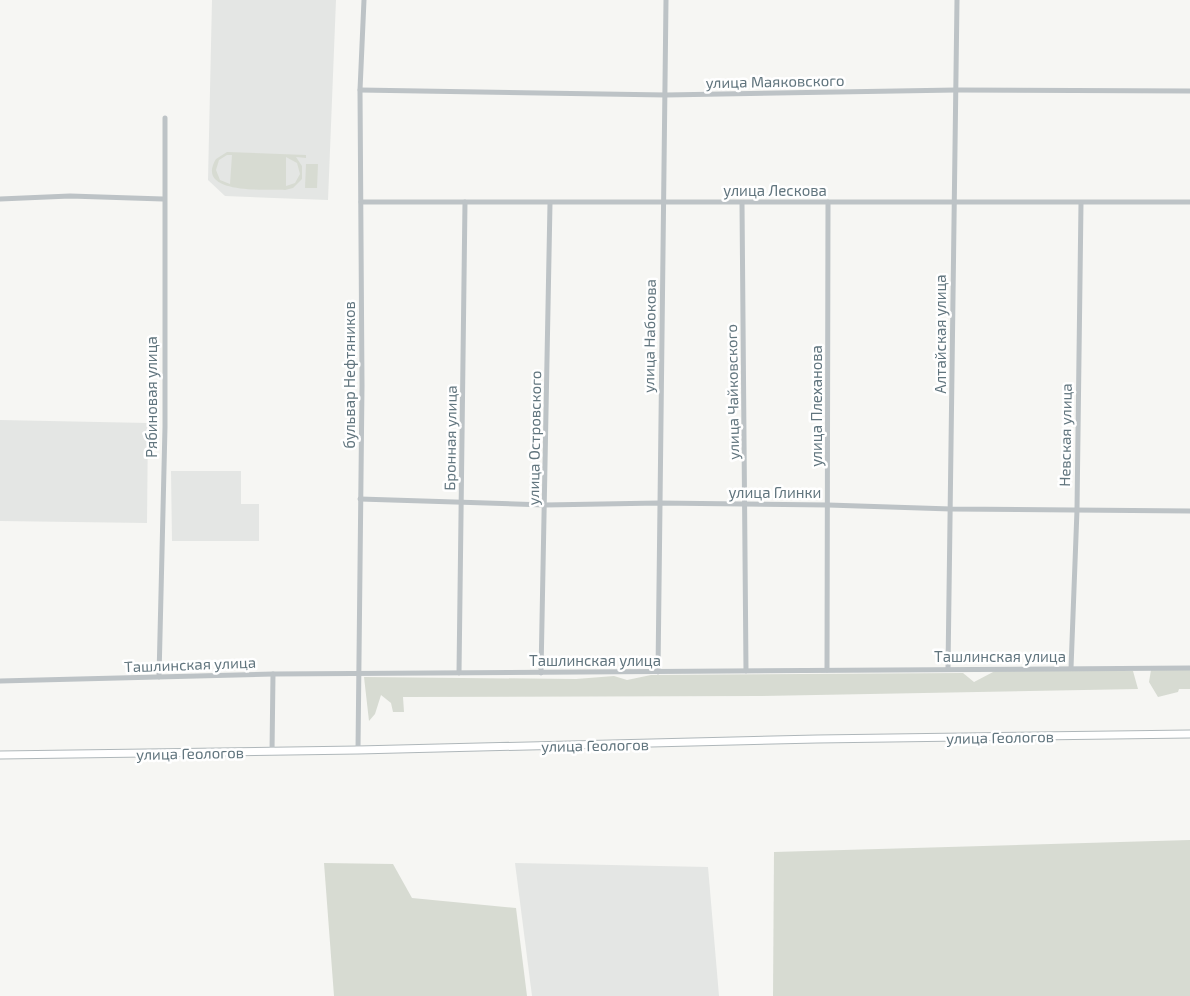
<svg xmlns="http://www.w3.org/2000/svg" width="1190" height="996" viewBox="0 0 1190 996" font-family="'Exo 2',sans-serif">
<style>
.built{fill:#e4e6e4}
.green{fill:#d7dbd2;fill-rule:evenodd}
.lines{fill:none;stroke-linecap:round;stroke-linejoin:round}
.secondary-casing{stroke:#afb7ba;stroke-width:9}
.minor{stroke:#bdc3c6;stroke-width:5}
.secondary{stroke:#fff;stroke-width:7}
.labels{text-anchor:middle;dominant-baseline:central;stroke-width:5;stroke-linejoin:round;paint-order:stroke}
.street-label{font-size:15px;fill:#61757e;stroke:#fff}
</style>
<rect width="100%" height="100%" fill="#f6f6f3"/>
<g class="built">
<path d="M212 0H336L328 200 225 196 208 180Z"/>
<path d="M0 420 148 423 147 523 0 521Z"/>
<path d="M171 471H241V504H259V541H172Z"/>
<path d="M515 863 708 867 719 996H532Z"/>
</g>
<g class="green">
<path d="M227 152 306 155V158L296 157 302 166V179L293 188 285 190C267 189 194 195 216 159ZM227 155H232L230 184 220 180 216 170 219 160ZM286 157 297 163 300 174 295 183 286 186Z"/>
<path d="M306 164H318L317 188H305Z"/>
<path d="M1151 670H1190V689H1179L1178 692 1158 697 1149 682Z"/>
<path d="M995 671H1133L1138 689 758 696 403 697 404 712H393L391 703 381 695 375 714 369 721 364 677 576 679 614 676 627 680 651 675 963 673 974 682Z"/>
<path d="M1190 840V996H773L774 852Z"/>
<path d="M324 863 393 864 412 898 516 908 527 996H334Z"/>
</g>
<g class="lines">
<g class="secondary-casing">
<path id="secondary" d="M0 755 358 750 817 739 1190 734"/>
</g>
<g class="minor">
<path d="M360 90 666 95 956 90 1190 91"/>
<path d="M0 199 70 196 163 199"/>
<path d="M361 202H1190"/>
<path d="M742 203 746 671"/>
<path d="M360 499 545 505 659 503 828 505 951 509 1190 511"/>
<path d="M1071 668 1077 510 1081 203"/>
<path d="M948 669 957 0"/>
<path d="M827 670 828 202"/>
<path d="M658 672 666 0"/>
<path d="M459 673 465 202"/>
<path d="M541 673 550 203"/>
<path d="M159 677 165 427V118"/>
<path d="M0 681 273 674 1190 668"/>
<path d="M358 750 362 386 360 90 364 0"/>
<path d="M272 752 273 674"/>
</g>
<use href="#secondary" class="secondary"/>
</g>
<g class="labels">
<g class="street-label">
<text transform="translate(775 81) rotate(-1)">улица Маяковского</text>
<text x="775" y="190">улица Лескова</text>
<text transform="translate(940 334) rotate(-90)">Алтайская улица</text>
<text transform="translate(649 336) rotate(-89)">улица Набокова</text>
<text transform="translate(349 375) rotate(-90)">бульвар Нефтяников</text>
<text transform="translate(732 392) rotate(-91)">улица Чайковского</text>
<text transform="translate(151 397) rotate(-90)">Рябиновая улица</text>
<text transform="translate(816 406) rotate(-90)">улица Плеханова</text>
<text transform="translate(1065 435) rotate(-89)">Невская улица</text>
<text transform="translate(450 438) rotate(-89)">Бронная улица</text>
<text transform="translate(534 438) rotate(-89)">улица Островского</text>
<text x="775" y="492">улица Глинки</text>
<text x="1000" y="656">Ташлинская улица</text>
<text x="595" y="660">Ташлинская улица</text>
<text transform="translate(190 664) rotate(-2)">Ташлинская улица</text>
<text transform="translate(1000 737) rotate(-1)">улица Геологов</text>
<text transform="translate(595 745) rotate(-1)">улица Геологов</text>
<text transform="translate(190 753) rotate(-1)">улица Геологов</text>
</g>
</g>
</svg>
